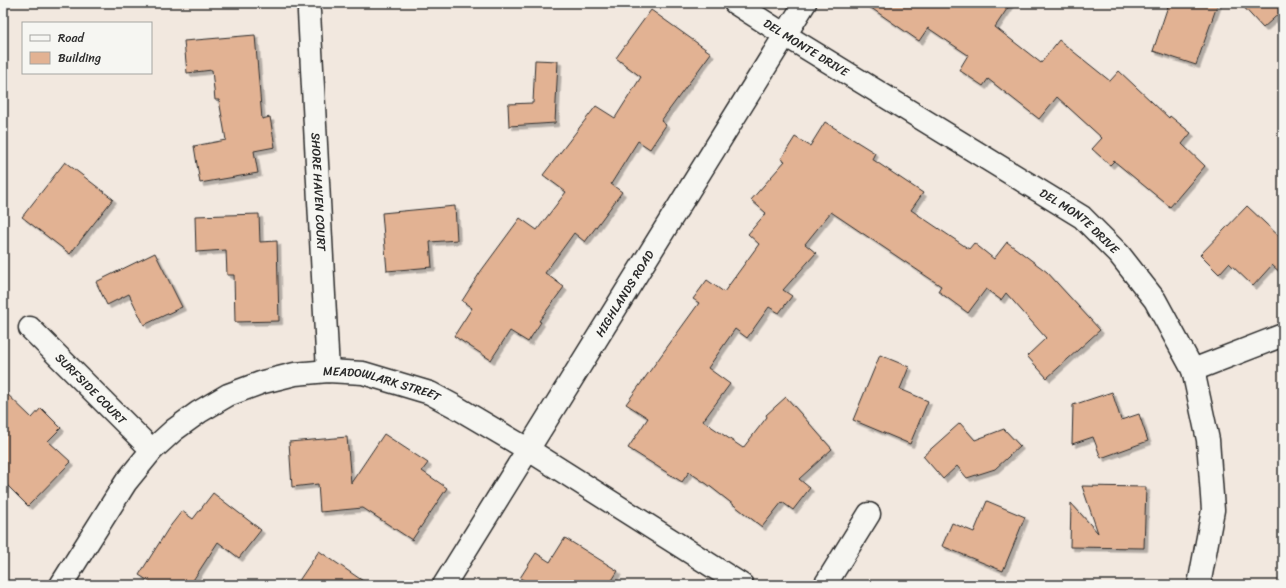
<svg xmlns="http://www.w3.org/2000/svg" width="1286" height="588" viewBox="0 0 1286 588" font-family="Sriracha,sans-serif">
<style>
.building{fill:#e2b293;stroke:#2b2b2b;filter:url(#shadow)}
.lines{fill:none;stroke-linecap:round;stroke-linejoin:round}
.street-casing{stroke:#2b2b2b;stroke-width:25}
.secondary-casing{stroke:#2b2b2b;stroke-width:25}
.street{stroke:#f6f6f2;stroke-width:22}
.secondary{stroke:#f6f6f2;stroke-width:22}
.labels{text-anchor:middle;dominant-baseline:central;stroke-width:3;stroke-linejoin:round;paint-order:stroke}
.street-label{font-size:12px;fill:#2b2b2b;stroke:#f6f6f2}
</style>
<defs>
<filter id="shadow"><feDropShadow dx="3.5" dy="3.5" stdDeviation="0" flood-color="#0004"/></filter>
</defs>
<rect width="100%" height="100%" fill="#f2e8df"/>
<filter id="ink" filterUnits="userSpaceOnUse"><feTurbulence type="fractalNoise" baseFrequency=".025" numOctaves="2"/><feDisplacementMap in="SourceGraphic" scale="8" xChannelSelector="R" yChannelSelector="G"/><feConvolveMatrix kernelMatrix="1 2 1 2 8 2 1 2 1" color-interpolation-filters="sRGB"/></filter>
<g filter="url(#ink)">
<g class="building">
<path d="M864 3H1011L995 27 1041 63 1059 40 1110 81 1119 71 1169 118 1170 116 1191 133 1182 144 1205 166 1170 207 1114 161 1110 165 1092 149 1102 138 1057 97 1039 119 988 79 983 86 959 70 968 55 928 28 919 41Z"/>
<path d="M1169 3H1218L1196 65 1153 51Z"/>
<path d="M1240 3H1283V10L1263 28Z"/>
<path d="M651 10 711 53 661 121 666 125 650 149 638 141 611 184 622 192 585 242 574 233 545 273 564 287 539 321 541 322 528 342 510 331 491 360 454 336 472 308 462 301 481 271 520 218 537 230 566 192 543 175 596 106 615 118 641 77 616 58Z"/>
<path d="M255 35 262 119 270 117 275 147 254 151 258 173 200 183 194 146 226 140 219 100H215L212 70 187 73 184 41Z"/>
<path d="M535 60 558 61 555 123 509 126 508 104 533 103Z"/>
<path d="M825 122 875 153 872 159 923 193 911 210 969 249 974 243 994 259 1007 242 1047 272 1100 330 1047 378 1027 356 1046 338 1006 293 1001 300 986 289 968 313 938 291 941 286 831 212 805 244 816 253 783 290 792 296 779 313 769 307 747 338 735 329 708 368 730 384 703 421 743 448 767 417 766 415 786 397 832 449 799 479 810 488 793 510 782 502 762 527 707 484 689 472 682 482 628 448 648 418 626 404 699 303 693 299 707 280 724 292 759 244 748 234 766 213 751 200 785 161 781 159 795 137 810 146Z"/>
<path d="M65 162 113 199 70 254 22 217Z"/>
<path d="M455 206 457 240 430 242 432 267 387 271 382 213Z"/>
<path d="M1247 206 1283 240V275L1272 265 1253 286 1229 263 1219 274 1200 255Z"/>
<path d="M259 214 260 242 277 241 279 321 235 322 234 275H227L226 250 196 252 195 216Z"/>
<path d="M155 253 182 307 144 325 129 294 107 305 96 282Z"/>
<path d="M880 355 909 367 900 389 928 401 910 444 853 420Z"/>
<path d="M3 390 32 418 41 408 61 428 48 441 71 462 28 506 3 481Z"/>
<path d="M1112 392 1121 420 1139 414 1148 441 1101 458 1093 437 1072 444 1073 405Z"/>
<path d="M960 423 975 440 1004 429 1020 446 995 469 967 478 957 466 943 479 923 456Z"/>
<path d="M384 434 428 463 422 471 447 488 412 540 363 508 320 512 318 484 292 487 289 442 347 437 351 483Z"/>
<path d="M1082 486 1146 487 1144 548 1070 547 1071 503 1098 533Z"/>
<path d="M213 493 261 530 239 558 218 542 190 585H155L139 575 168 529 182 511 193 519Z"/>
<path d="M987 501 1025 517 1003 571 942 546 952 523 974 532Z"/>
<path d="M565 538 618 571 609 585H532L520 578 536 553 550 562Z"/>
<path d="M319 551 369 585H296Z"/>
</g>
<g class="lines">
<g class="street-casing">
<g id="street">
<path id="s1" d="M309 12 328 371"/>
<path id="s2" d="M30 328 152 450"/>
<path d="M1193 370 1283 335"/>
<path id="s3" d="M61 585 126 482 152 450 174 430 199 412 228 395 263 382 295 374 328 371 363 373 430 393 456 407 529 450 742 585"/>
<path id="s4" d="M444 585 805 3"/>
<path d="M825 585 869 514"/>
</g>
</g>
<g class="secondary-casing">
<g id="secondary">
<path id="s5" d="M735 3 785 35 1082 217 1119 254 1155 300 1193 370 1208 440 1213 510 1199 585"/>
</g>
</g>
<use href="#street" class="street"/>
<use href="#secondary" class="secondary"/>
</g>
</g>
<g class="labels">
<g class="street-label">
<text stroke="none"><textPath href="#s5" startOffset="84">DEL MONTE DRIVE</textPath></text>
<text stroke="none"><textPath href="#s1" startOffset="180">SHORE HAVEN COURT</textPath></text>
<text stroke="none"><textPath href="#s5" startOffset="408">DEL MONTE DRIVE</textPath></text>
<text stroke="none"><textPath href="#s4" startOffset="343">HIGHLANDS ROAD</textPath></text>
<text stroke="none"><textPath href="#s3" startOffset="416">MEADOWLARK STREET</textPath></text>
<text stroke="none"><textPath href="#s2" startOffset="86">SURFSIDE COURT</textPath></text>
</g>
</g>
<rect width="1286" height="588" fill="none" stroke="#f6f6f2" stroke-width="16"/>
<rect x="8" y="8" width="1270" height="572" fill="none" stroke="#2b2b2b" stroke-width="1.5" filter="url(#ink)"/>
<rect x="22" y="22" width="130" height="52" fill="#f6f6f2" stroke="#a5a5a2"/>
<rect x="30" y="35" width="20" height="6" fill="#f6f6f2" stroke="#a5a5a2"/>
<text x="58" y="42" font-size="12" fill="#2b2b2b">Road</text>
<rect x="30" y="52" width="20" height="12" fill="#e2b293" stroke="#a5a5a2"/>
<text x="58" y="62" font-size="12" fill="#2b2b2b">Building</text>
</svg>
